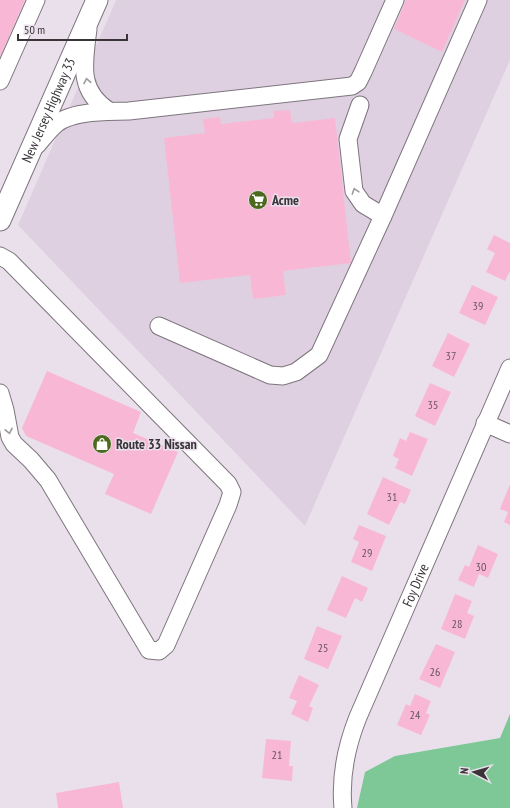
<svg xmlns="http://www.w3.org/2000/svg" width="510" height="808" viewBox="0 0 510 808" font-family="'PT Sans Narrow',sans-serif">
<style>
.built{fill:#dfd0e1}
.forest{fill:#7ec797}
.building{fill:#f8b8d5}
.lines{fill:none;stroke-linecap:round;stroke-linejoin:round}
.minor-casing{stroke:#7e757e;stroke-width:19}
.major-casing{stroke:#7e757e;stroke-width:23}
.minor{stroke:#fff;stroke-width:17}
.major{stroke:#fff;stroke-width:21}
.oneway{stroke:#9c9a9c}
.labels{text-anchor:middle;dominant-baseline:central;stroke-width:3;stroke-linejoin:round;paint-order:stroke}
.number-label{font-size:12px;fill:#68555f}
.street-label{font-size:14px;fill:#383438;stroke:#eae0eb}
.poi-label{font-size:14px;font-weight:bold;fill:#383438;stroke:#eae0eb;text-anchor:start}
</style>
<rect width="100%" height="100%" fill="#eae0eb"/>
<path class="built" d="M116 0H510V60L305 526 18 225Z"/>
<path class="forest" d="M510 714V808H357L365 772 395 756 500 738Z"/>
<g class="building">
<path d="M0 0H25L0 57Z"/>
<path d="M406 0H465L442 52 394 29Z"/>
<path d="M290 110 292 123 335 118 351 263 283 271 286 295 253 299 250 275 180 283 164 138 205 133 203 119 220 117 221 124 274 118 273 111Z"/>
<path d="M494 235 510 243V271L505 281 486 272 495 253 487 249Z"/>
<path d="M472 285 498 297 485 325 459 313Z"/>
<path d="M448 333 470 344 454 377 432 366Z"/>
<path d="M47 371 141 412 133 433 178 452 151 514 105 494 114 474 26 436 22 428Z"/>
<path d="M430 383 451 392 435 426 415 416Z"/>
<path d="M410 432 428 439 412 476 395 468 399 459 393 456 400 438 406 441Z"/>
<path d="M383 477 411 490 405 504 400 502 389 525 367 514Z"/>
<path d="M510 484V525L504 522 508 512 500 509Z"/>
<path d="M359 525 386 536 372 571 351 562 359 542 353 539Z"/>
<path d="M478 545 498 554 488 578 479 574 474 587 458 580 465 565 469 567Z"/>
<path d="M342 576 368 588 362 602 355 598 346 618 327 610Z"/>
<path d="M455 594 472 601 467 613 474 616 465 639 441 629Z"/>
<path d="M317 626 342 636 328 669 304 659Z"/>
<path d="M436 644 455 652 440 688 419 679Z"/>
<path d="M299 675 319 685 309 706 313 708 308 722 291 714 297 701 289 698Z"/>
<path d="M415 694 431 701 426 713 430 715 421 735 397 725 406 704 410 706Z"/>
<path d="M266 739 291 741 289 766H293L292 781 262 778Z"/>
<path d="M119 782 123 808H58L56 793Z"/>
</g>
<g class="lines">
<g class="minor-casing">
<g id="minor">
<path d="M88 29C84 63 77 90 109 111"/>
<path d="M0 81 36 0"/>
<path d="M360 105 348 139 354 191 363 204 383 216"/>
<path d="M37 145C43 138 49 130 56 124 72 111 109 111 129 111L352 86 358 82 363 72 395 0"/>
<path d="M0 256 9 261 228 484 232 492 228 505 166 645 159 651 149 650 48 480 31 460 14 444 10 437 5 410 0 393"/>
<path d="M159 326 270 375 283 376 296 372 319 355 383 216 478 0"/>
<path d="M485 423 510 434"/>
<path id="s1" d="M343 808C340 776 346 747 358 717L510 368"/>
</g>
</g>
<g class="major-casing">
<g id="major">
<path id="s2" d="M0 220 97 0"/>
</g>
</g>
<use href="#minor" class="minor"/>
<use href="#major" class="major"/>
</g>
<defs><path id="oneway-chevron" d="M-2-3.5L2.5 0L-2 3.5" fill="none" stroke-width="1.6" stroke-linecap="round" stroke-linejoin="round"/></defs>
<g class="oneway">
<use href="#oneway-chevron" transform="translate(87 81) rotate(-101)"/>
<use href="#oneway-chevron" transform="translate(355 191) rotate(-108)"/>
<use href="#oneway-chevron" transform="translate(9 431) rotate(78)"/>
</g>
<defs>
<g id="supermarket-disc" transform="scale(1)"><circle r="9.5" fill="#4c691d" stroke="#eae0eb"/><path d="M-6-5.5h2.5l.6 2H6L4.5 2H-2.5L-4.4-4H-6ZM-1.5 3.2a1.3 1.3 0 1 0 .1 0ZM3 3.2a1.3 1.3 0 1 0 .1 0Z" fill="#fff"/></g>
<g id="shop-disc" transform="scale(1)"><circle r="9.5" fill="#4c691d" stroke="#eae0eb"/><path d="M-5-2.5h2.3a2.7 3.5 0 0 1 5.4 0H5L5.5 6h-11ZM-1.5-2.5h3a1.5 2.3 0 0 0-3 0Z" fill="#fff"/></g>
</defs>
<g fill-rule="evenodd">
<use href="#supermarket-disc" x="258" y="200"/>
<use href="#shop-disc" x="102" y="444"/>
</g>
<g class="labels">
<g class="number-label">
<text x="478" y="305">39</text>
<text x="451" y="355">37</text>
<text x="433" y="404">35</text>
<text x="392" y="496">31</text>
<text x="367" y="552">29</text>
<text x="481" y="566">30</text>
<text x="457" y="623">28</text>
<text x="323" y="647">25</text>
<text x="435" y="671">26</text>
<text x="415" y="714">24</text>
<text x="277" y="754">21</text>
</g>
<g class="street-label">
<text stroke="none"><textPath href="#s2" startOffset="120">New Jersey Highway 33</textPath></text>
<text stroke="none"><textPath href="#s1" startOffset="237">Foy Drive</textPath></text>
</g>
<g class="poi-label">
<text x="272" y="200">Acme</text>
<text x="116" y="444">Route 33 Nissan</text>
</g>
</g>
<g transform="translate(474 772) rotate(276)" stroke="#eae0eb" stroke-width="3" paint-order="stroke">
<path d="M0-3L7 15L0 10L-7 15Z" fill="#383438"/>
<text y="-6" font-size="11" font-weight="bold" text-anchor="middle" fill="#383438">N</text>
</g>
<path d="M18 34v6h109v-6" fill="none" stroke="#383438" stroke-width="2"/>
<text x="24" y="34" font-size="12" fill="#383438" stroke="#eae0eb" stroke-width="3" paint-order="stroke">50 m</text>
</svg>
